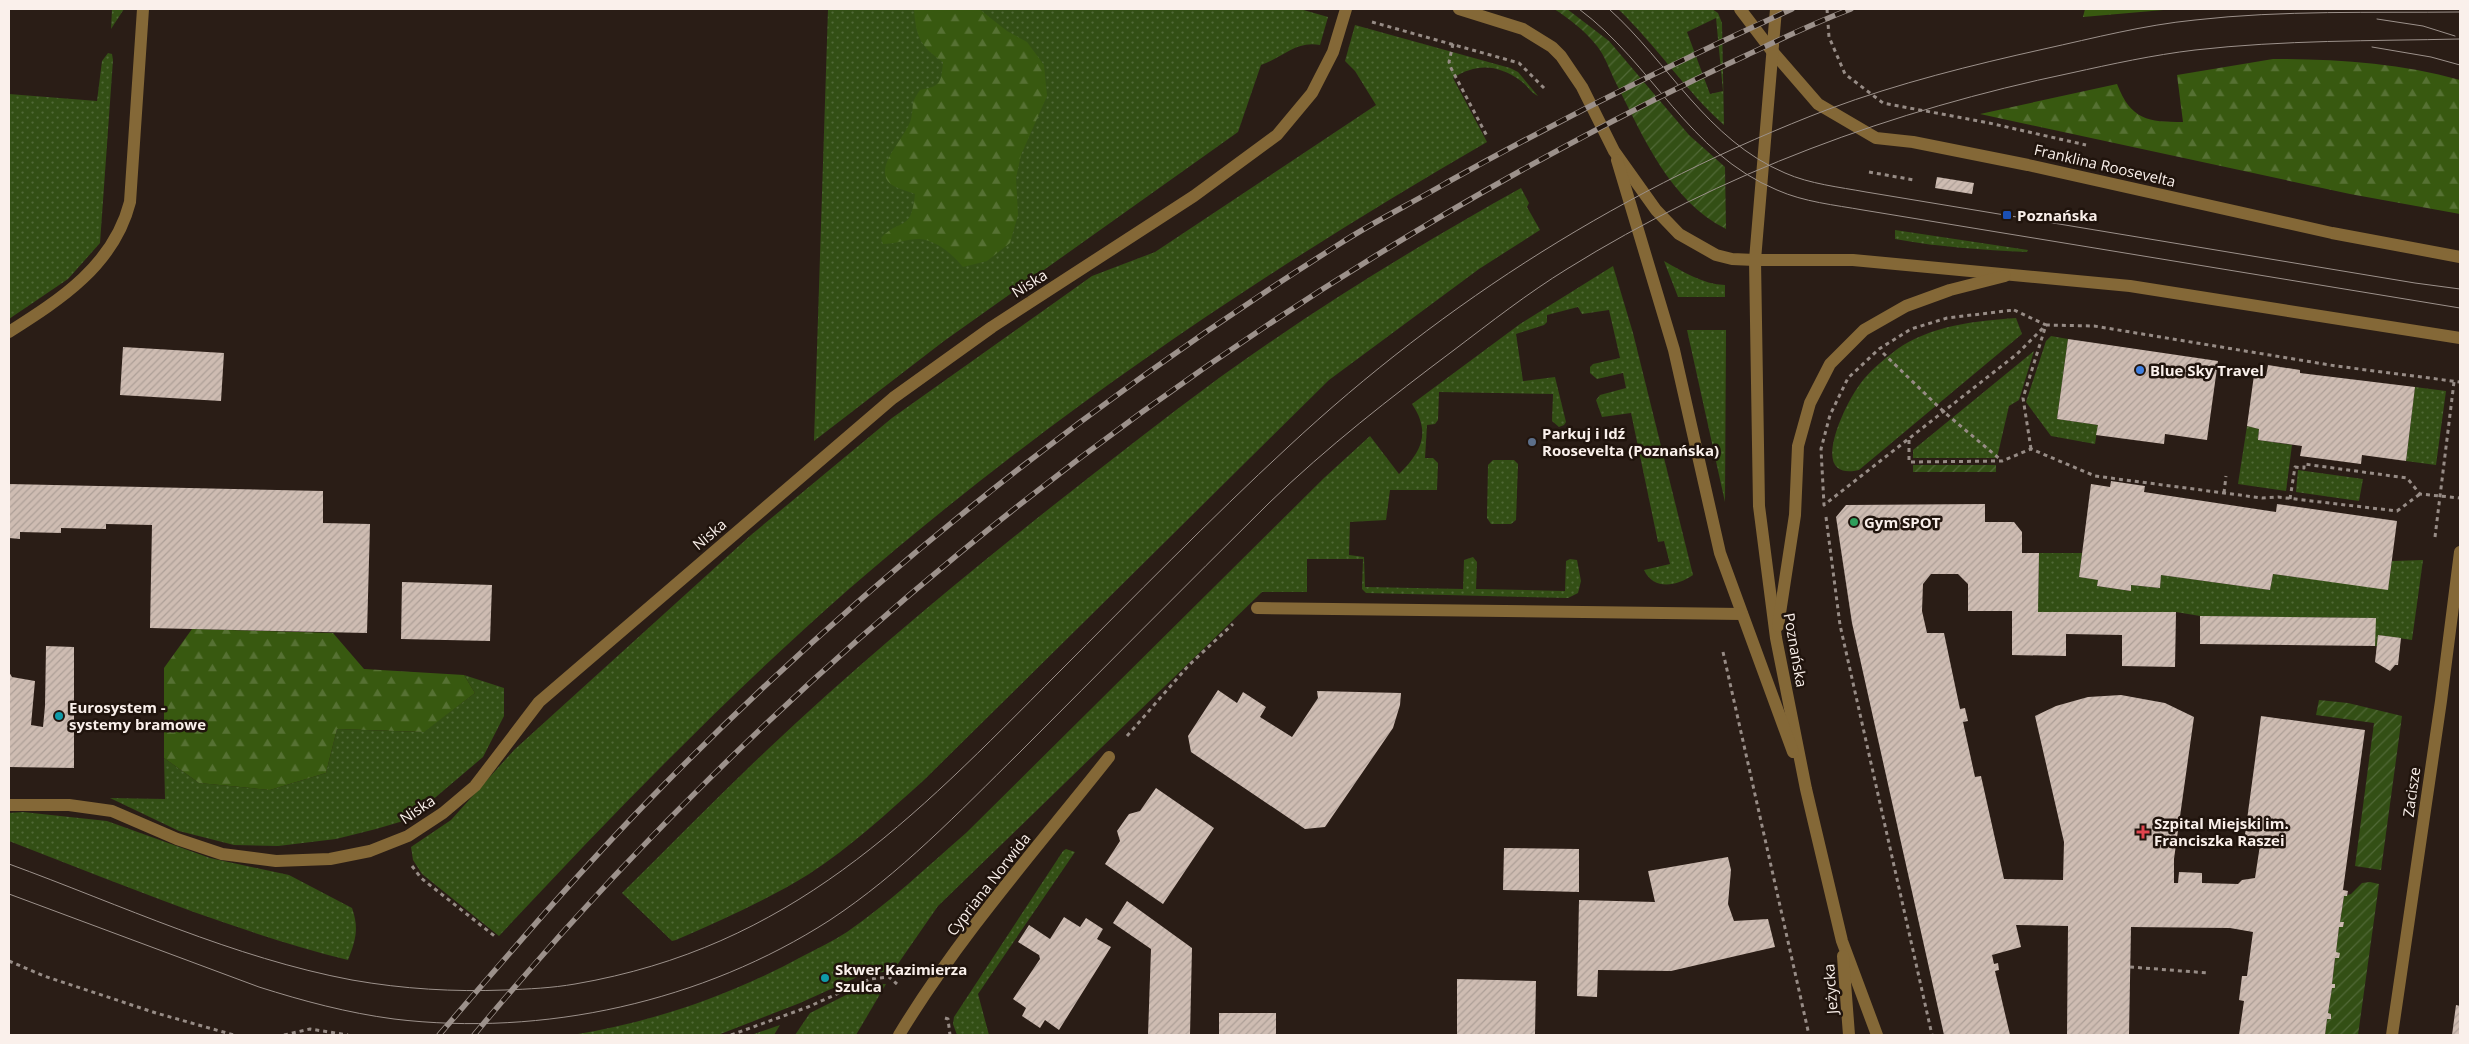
<svg xmlns="http://www.w3.org/2000/svg" width="2469" height="1044" viewBox="0 0 2469 1044" font-family="'Open Sans',sans-serif">
<style>
.grass{fill:url(#grass-dots);fill-rule:evenodd}
.forest{fill:url(#forest-firs)}
.park{fill:url(#park-tufts)}
.garden{fill:url(#garden-furrows)}
.building{fill:url(#building-hatch)}
.lines{fill:none;stroke-linecap:round;stroke-linejoin:round}
.path{stroke:#978c86;stroke-width:3;stroke-dasharray:4 4;stroke-linecap:butt}
.minor{stroke:#846837;stroke-width:12}
.tram{stroke:#9c918b;stroke-width:1}
.rail-casing{stroke:#9c918b;stroke-width:5.5}
.rail{stroke:#20140d;stroke-width:4;stroke-dasharray:11;stroke-linecap:butt}
.transit-dot{fill:#1a4fb4;stroke:#20140d;stroke-width:2}
.shop-dot{fill:#3f7fe0;stroke:#20140d;stroke-width:2}
.service-dot{fill:#5c6f8a;stroke:#20140d;stroke-width:2}
.leisure-dot{fill:#2e9e5b;stroke:#20140d;stroke-width:2}
.culture-dot{fill:#0f9aa8;stroke:#20140d;stroke-width:2}
.health-dot{fill:#e0444e;stroke:#20140d;stroke-width:2}
.labels{text-anchor:middle;dominant-baseline:central;stroke-width:5;stroke-linejoin:round;paint-order:stroke}
.street-label{font-size:15px;fill:#faf0eb;stroke:#20140d}
.poi-label{font-size:15px;font-weight:bold;fill:#faf0eb;stroke:#20140d;text-anchor:start}
</style>
<defs>
<pattern id="grass-dots" width="8" height="8" patternUnits="userSpaceOnUse" patternTransform="scale(1.25)"><rect width="8" height="8" fill="#334f15"/><path d="M2 2h.1M6 6h.1" fill="none" stroke="#516937" stroke-width="1.8" stroke-linecap="round"/></pattern>
<pattern id="forest-firs" width="22" height="20" patternUnits="userSpaceOnUse" patternTransform="scale(1.25)"><rect width="22" height="20" fill="#385910"/><path d="M5 1l3.5 6h-7zM16 11l3.5 6h-7z" fill="#567133"/></pattern>
<pattern id="park-tufts" width="24" height="20" patternUnits="userSpaceOnUse" patternTransform="scale(1.25)"><rect width="24" height="20" fill="#334f15"/><path d="M3 7l-1-3M5 7V3M7 7l1-3M15 17l-1-3M17 17v-4M19 17l1-3" fill="none" stroke="#516937"/></pattern>
<pattern id="garden-furrows" width="10" height="10" patternUnits="userSpaceOnUse" patternTransform="scale(1.25)"><rect width="10" height="10" fill="#334f15"/><path d="M-1 1l2-2M0 10L10 0M9 11l2-2" fill="none" stroke="#516937"/></pattern>
<pattern id="building-hatch" width="6" height="6" patternUnits="userSpaceOnUse" patternTransform="scale(1.25)"><rect width="6" height="6" fill="#cebcb2"/><path d="M-1 1l2-2M0 6l6-6M5 7l2-2" fill="none" stroke="#ad9f97"/></pattern>
</defs>
<rect width="100%" height="100%" fill="#2a1d16"/>
<g class="grass">
<path d="M112 9H124L111 29Z"/>
<path d="M828 9H1300L1328 17 1320 45C1296 40 1282 58 1261 65L1238 132 944 341 814 441Z"/>
<path d="M1618 9H1712L1718 13 1722 23 1724 125C1685 90 1656 45 1618 9ZM1716 18 1723 91 1710 94 1687 32Z"/>
<path d="M1355 25 1510 68 1518 72 1538 96C1530 92 1528 86 1521 81 1498 64 1476 63 1453 78L1487 142C1262 272 1046 418 849 589 726 697 611 816 499 936L422 874 413 860 411 847 451 820 514 750 751 535 892 418 1092 276 1155 252 1376 105 1355 71 1345 61Z"/>
<path d="M108 53 112 54 113 60 100 243 68 279 9 319V94L97 101 102 61Z"/>
<path d="M1521 188 1529 203 1527 207 1540 230 1479 269 1329 380 924 780C887 813 851 847 809 874 767 900 722 920 676 940L672 941 622 893C670 846 717 797 766 751 856 666 952 586 1050 508 1106 464 1162 420 1219 378 1316 308 1417 246 1521 188Z"/>
<path d="M1895 230 2028 250 2027 252C1982 250 1939 247 1895 239Z"/>
<path d="M1664 261C1684 272 1702 284 1725 285V297H1678Z"/>
<path d="M1613 266 1633 333 1693 575C1677 586 1654 591 1644 570L1670 564 1664 541 1658 542 1631 413 1602 417 1596 400 1600 395 1626 388 1623 373 1597 379 1590 373V367L1593 364 1620 358 1609 310 1582 314 1578 307 1547 315V322L1544 325 1516 334 1523 381 1555 377 1566 422 1564 425 1559 427 1552 421 1553 394 1439 392 1438 420 1435 424 1427 425 1425 458H1433L1438 463 1437 490H1390L1386 520 1350 522 1349 555 1364 557 1365 587 1463 589 1464 560 1473 557 1477 562 1476 589 1565 591 1566 561 1570 559 1577 560 1581 581 1578 593 1568 598 1366 593 1362 589 1363 559H1307V592H1262L938 906 893 971 864 974 800 1003 718 1035H572C654 1022 731 995 803 956 818 948 833 941 847 932 889 903 927 867 966 833L1324 478 1370 436 1399 474C1422 452 1431 432 1412 404L1520 324Z"/>
<path d="M2016 318 2022 334 1859 470C1807 482 1845 405 1858 387 1867 373 1883 360 1896 350 1931 325 1976 321 2016 318Z"/>
<path d="M1687 330H1726L1725 502Z"/>
<path d="M2051 336 2068 339 2057 419 2098 425 2095 444 2051 436 2026 402 2046 341Z"/>
<path d="M2034 351 2019 400 2009 406 1997 458H1913V450Z"/>
<path d="M2415 387 2446 391 2436 465 2406 461Z"/>
<path d="M2247 426 2259 429 2258 440 2292 445 2286 491 2238 484Z"/>
<path d="M1493 460H1514L1518 464 1516 520 1511 524H1491L1487 518 1488 465Z"/>
<path d="M2298 470 2363 479 2359 501 2296 492Z"/>
<path d="M2039 553H2082L2079 577 2098 580 2097 586 2130 591 2131 585 2160 588 2161 575 2270 590 2273 574 2388 589 2392 561 2423 560 2412 640 2378 635 2377 646H2375V618L2200 616 2176 612H2038Z"/>
<path d="M464 675 504 688V716L483 757 410 819 376 829 336 839 278 846 234 845 179 831 110 798 165 799 164 758 199 783 270 790 326 773 337 729 423 732 475 693Z"/>
<path d="M23 812 107 821 210 858 289 875 352 908C359 928 356 940 348 960 232 931 121 884 9 841V813Z"/>
<path d="M1066 849 1075 852 978 994 989 1035H957L953 1024 954 1017 1063 851Z"/>
<path d="M874 984H886L856 1035H795L810 1013 860 988Z"/>
</g>
<g class="forest">
<path d="M914 9H979L1007 31 1027 42 1044 65 1047 96 1021 155 1016 178 1018 215 1010 243 987 261 963 267C953 255 937 240 919 239 907 239 895 244 883 244L881 238C901 217 911 233 915 194 906 190 890 188 886 178 879 161 907 135 911 119 915 103 909 106 920 90 941 86 941 83 943 62 920 46 916 37 914 9Z"/>
<path d="M2085 9H2175L2083 17Z"/>
<path d="M2273 59C2337 59 2399 63 2460 80V214L2350 194 1980 114 2117 84C2131 120 2148 122 2183 122L2177 75Z"/>
<path d="M192 629 333 633 364 669 464 675 475 693 424 732 337 729 326 773 270 790 199 783 164 758V668Z"/>
</g>
<path class="park" d="M780 1025 774 1035H751Z"/>
<g class="garden">
<path d="M1554 9H1567L1609 41 1689 135 1725 167 1726 229C1669 200 1644 138 1616 83 1610 71 1605 56 1597 46 1585 31 1570 19 1554 9Z"/>
<rect x="1913" y="465" width="83" height="7"/>
<path d="M2319 700 2348 703 2402 716 2381 870 2355 866 2374 723 2316 715Z"/>
<path d="M2370 882 2379 884 2358 1035H2325L2327 1019H2331V1014L2328 1013 2332 988H2335V984H2332L2339 927H2343L2344 922H2340L2344 896 2351 894 2362 883Z"/>
</g>
<g class="building">
<path d="M1937 177 1974 183 1972 194 1935 188Z"/>
<path d="M2068 339 2218 361 2207 440 2165 434 2164 444 2096 435 2098 425 2057 419Z"/>
<path d="M123 347 224 353 221 401 120 395Z"/>
<path d="M2268 365 2300 370V373L2415 387 2406 461 2362 455 2361 464 2300 456 2302 446 2258 440 2259 429 2247 426 2254 375 2266 376Z"/>
<path d="M2111 481 2145 486 2144 492 2276 512 2277 504 2397 521 2388 590 2273 574 2270 590 2161 575 2160 588 2131 585V591L2097 586 2098 580 2079 577 2091 484 2110 487Z"/>
<path d="M9 484 323 491V523L370 524 367 633 150 628 152 525 106 524V529L61 528V533L20 532V539L9 538Z"/>
<path d="M1985 504V522H2014L2022 532V553H2039L2038 612H2176L2175 667 2122 666V635L2066 634V656L2012 655V611H1968V584L1958 574H1931L1923 584 1922 611 1927 633H1944L1960 709 1965 708 1968 721 1963 722 1975 777 1981 776 2004 879 2063 880 2064 842 2035 716 2056 706 2088 697 2121 695 2165 703 2194 717 2174 859V883H2178L2179 872 2202 873V883L2238 884 2242 880 2255 878 2260 845 2244 842 2261 716 2365 730 2343 890 2348 891 2347 896H2344L2340 922H2344L2343 927H2339L2336 952 2340 953 2339 958H2335L2332 984H2335V988H2332L2328 1013 2331 1014V1019H2327L2325 1035H2239L2244 1001 2239 1000 2242 976H2247L2253 932 2230 928 2131 927 2129 1035H2067L2068 926 2016 925 2021 947 1992 955 1994 964 1998 963 1999 970 1995 971 2010 1035H1944L1852 623 1836 517 1846 505Z"/>
<path d="M402 582 492 585 490 641 401 639Z"/>
<path d="M2200 616 2376 618 2375 646 2200 644Z"/>
<path d="M2378 635 2401 638 2398 665H2395L2390 671 2375 662Z"/>
<path d="M46 646 74 647V768L9 767V672L12 677 35 681 31 725 43 727 45 706Z"/>
<path d="M1218 690 1237 703 1243 692 1266 707 1260 717 1292 737 1318 698 1317 691 1401 693 1400 705 1393 728 1325 827 1305 829 1191 752 1188 736Z"/>
<path d="M1156 788 1214 828 1163 904 1105 864 1120 841 1117 831 1129 814 1140 811Z"/>
<path d="M1504 848 1579 849V892L1503 890Z"/>
<path d="M1728 857 1731 870 1728 904 1734 921 1768 919 1775 947 1671 971 1598 970 1597 997 1577 996 1579 900 1655 902 1648 871Z"/>
<path d="M1127 901 1192 948 1190 1035H1148L1151 949 1113 923Z"/>
<path d="M1064 917 1080 927 1086 918 1103 929 1097 939 1111 947 1059 1030 1045 1020 1040 1028 1022 1016 1026 1008 1013 999 1040 959 1039 955 1018 942 1029 925 1050 939Z"/>
<path d="M1457 979 1536 981 1535 1035H1457Z"/>
<path d="M2456 1005 2460 1006V1035H2452Z"/>
<rect x="1219" y="1013" width="57" height="22"/>
</g>
<g class="lines">
<g class="path">
<path d="M1827 9 1829 37 1845 74 1883 103 1989 123 2086 145"/>
<path d="M1372 22 1519 63 1546 90"/>
<path d="M1453 44 1449 62 1451 68 1488 138"/>
<path d="M1869 172 1914 180"/>
<path d="M2014 310 2046 325 2017 354 1824 505 1821 449 1830 415 1848 378 1879 349 1911 329 1947 318Z"/>
<path d="M1883 353 1944 412 2001 460"/>
<path d="M1909 440V462L2002 461 2031 449 2095 476 2262 498 2278 497 2397 511 2420 494"/>
<path d="M2031 449 2023 398 2046 325 2094 326 2336 366 2460 382"/>
<path d="M2224 493 2226 476"/>
<path d="M2290 499 2295 467 2304 468V464L2407 478 2420 494 2460 498"/>
<path d="M1826 517 1840 625 1932 1035"/>
<path d="M2435 537 2454 382"/>
<path d="M1723 652 1809 1035"/>
<path d="M1127 736 1189 665 1233 624"/>
<path d="M412 866 421 878 497 938"/>
<path d="M9 961 44 976 156 1013 234 1035"/>
<path d="M2130 967 2209 973"/>
<path d="M945 1018 948 1019 950 1035"/>
<path d="M284 1035 310 1029 348 1035"/>
<path d="M731 1035 808 1007 870 979 889 977 897 984"/>
</g>
<g class="minor">
<path d="M1459 9 1523 29 1552 47 1561 56 1582 87 1614 151 1656 210 1679 234 1716 255 1732 259 1755 260H1853L2130 286 2460 338"/>
<path d="M1740 9 1772 51 1818 104 1876 138 1913 142 2028 165 2332 233 2460 257"/>
<path d="M1776 9 1755 260 1759 506 1776 638 1806 789 1842 941 1877 1035"/>
<path d="M1617 160 1674 350 1720 553 1793 752"/>
<path d="M9 332C61 299 114 265 130 202L143 9"/>
<path d="M1257 608 1742 614"/>
<path d="M1778 626 1795 515 1798 446 1810 403 1830 364 1864 330 1906 306 1950 290 2005 276"/>
<path d="M9 805H69L112 811 177 839 222 854 276 861 330 859 370 851 408 836 443 813 475 786 539 702 893 398 992 327 1194 196 1277 135 1312 93 1333 52 1346 9"/>
<path d="M1843 956 1849 1035"/>
<path d="M899 1035C959 936 1037 848 1109 757"/>
<path d="M2392 1035 2441 701 2460 552"/>
</g>
<g class="tram">
<path d="M1579 9C1653 64 1688 153 1777 190 1804 202 1835 205 1863 210L2460 308"/>
<path d="M1609 9C1669 63 1707 140 1785 173 1810 184 1839 187 1866 192L2415 283 2460 289"/>
<path d="M2377 19 2423 26 2455 36"/>
<path d="M2372 47 2431 57 2460 65"/>
<path d="M9 864C121 905 234 958 352 980 403 989 454 992 505 990 529 989 552 988 575 984 791 947 911 821 1058 673 1134 597 1209 520 1288 447 1446 300 1627 186 1829 109 1899 83 1972 65 2044 49 2094 38 2144 25 2195 20 2283 10 2372 13 2460 12"/>
<path d="M9 894 259 987C303 1001 348 1013 394 1019 543 1037 703 1002 830 920 900 874 959 812 1019 753 1102 670 1185 586 1269 503 1327 447 1390 398 1454 350 1491 322 1528 293 1567 269 1721 173 1893 110 2071 73 2112 64 2153 55 2195 50 2283 40 2372 41 2460 39"/>
</g>
<g class="rail-casing">
<g id="rail">
<path d="M439 1035C508 955 577 874 651 798 857 586 1092 400 1341 243 1375 221 1412 203 1446 183 1559 120 1675 62 1792 9"/>
<path d="M474 1035C765 685 1125 391 1522 170 1596 129 1671 90 1747 55 1781 39 1816 22 1851 9"/>
</g>
</g>
<use href="#rail" class="rail"/>
</g>
<rect class="transit-dot" x="2002" y="210" width="10" height="10" rx="2.5"/>
<circle class="shop-dot" cx="2140" cy="370" r="5"/>
<circle class="service-dot" cx="1532" cy="442" r="5"/>
<circle class="leisure-dot" cx="1854" cy="522" r="5"/>
<g class="culture-dot">
<circle cx="59" cy="716" r="5"/>
<circle cx="825" cy="978" r="5"/>
</g>
<path class="health-dot" d="M2140.5 824.5h5v5h5v5h-5v5h-5v-5h-5v-5h5z"/>
<g class="labels">
<g class="street-label">
<text transform="translate(2105 165) rotate(13)">Franklina Roosevelta</text>
<text transform="translate(1029 283) rotate(-32)">Niska</text>
<text transform="translate(709 534) rotate(-40)">Niska</text>
<text transform="translate(1796 650) rotate(80)">Poznańska</text>
<text transform="translate(2411 792) rotate(-82)">Zacisze</text>
<text transform="translate(417 809) rotate(-34)">Niska</text>
<text transform="translate(988 884) rotate(-52)">Cypriana Norwida</text>
<text transform="translate(1830 989) rotate(-94)">Jeżycka</text>
</g>
<g class="poi-label">
<text x="2017" y="215">Poznańska</text>
<text x="2150" y="370">Blue Sky Travel</text>
<text x="1542" y="433">Parkuj i Idź<tspan x="1542" dy="17">Roosevelta (Poznańska)</tspan></text>
<text x="1864" y="522">Gym SPOT</text>
<text x="69" y="707">Eurosystem -<tspan x="69" dy="17">systemy bramowe</tspan></text>
<text x="2154" y="823">Szpital Miejski im.<tspan x="2154" dy="17">Franciszka Raszei</tspan></text>
<text x="835" y="969">Skwer Kazimierza<tspan x="835" dy="17">Szulca</tspan></text>
</g>
</g>
<rect width="2469" height="1044" fill="none" stroke="#faf0eb" stroke-width="20"/>
</svg>
